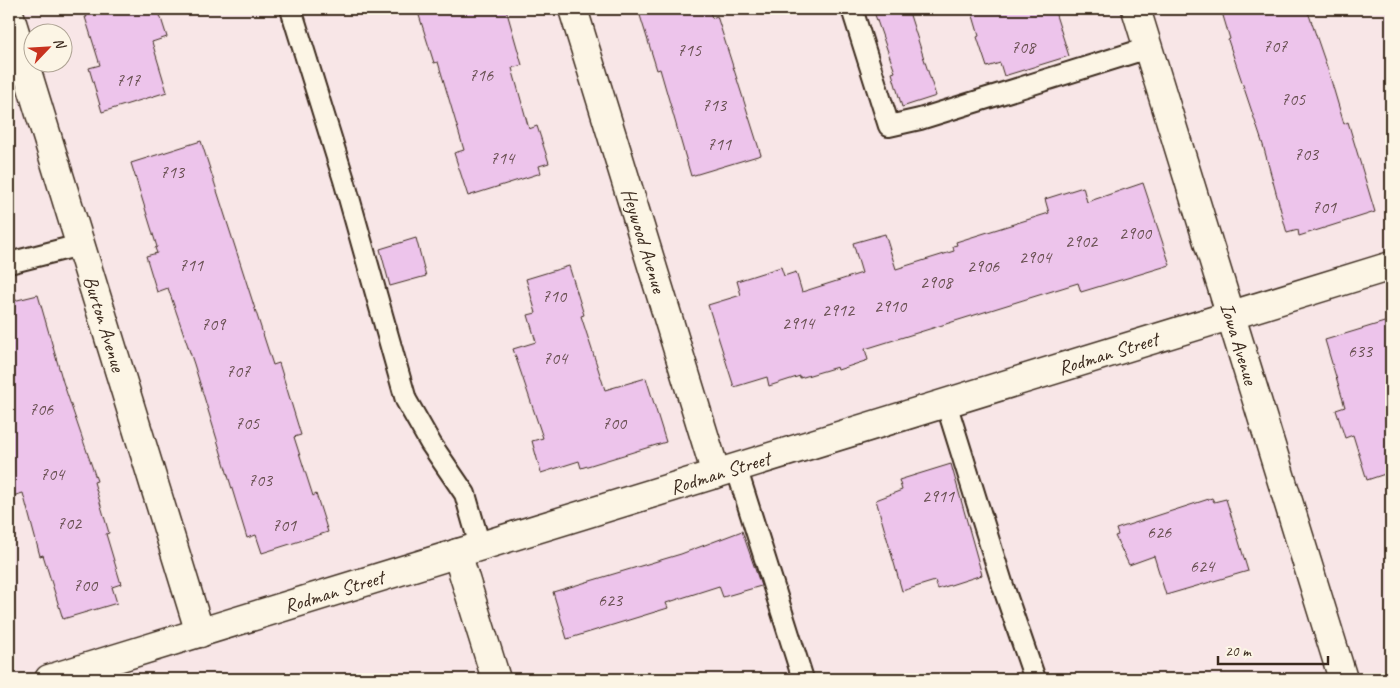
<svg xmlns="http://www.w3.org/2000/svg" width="1400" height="688" viewBox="0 0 1400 688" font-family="Caveat,sans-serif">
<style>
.building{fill:#edc4eb;stroke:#3b2a1e}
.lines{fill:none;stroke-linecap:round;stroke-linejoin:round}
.service-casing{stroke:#3b2a1e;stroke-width:24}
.minor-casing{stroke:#3b2a1e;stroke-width:31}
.service{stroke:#fcf5e5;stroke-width:20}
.minor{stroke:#fcf5e5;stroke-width:28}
.labels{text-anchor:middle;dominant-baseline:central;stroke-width:5;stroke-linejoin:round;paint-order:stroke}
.number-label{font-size:18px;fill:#685051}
.street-label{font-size:20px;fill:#3b2a1e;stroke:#fcf5e5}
</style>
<rect width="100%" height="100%" fill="#f8e6e7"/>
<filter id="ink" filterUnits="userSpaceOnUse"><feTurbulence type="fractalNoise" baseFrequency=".02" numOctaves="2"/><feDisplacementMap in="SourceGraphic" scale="10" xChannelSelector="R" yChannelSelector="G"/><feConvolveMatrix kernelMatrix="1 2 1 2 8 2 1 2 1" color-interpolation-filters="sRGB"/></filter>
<g filter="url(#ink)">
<g class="building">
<path d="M84 9H158L167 37 152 42 167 92 102 112 89 68 100 65 85 17H87Z"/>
<path d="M417 9H506L522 65 512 68 529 129 537 126 549 163 539 166 541 173 468 196 454 153 464 150 438 62 434 63Z"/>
<path d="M638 9H709L712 18 717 16 761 155 691 176 660 69 657 70Z"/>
<path d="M873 9H908L936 96 902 107 892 73 895 72Z"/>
<path d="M971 9H1054L1069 56 1004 76 1000 63 987 67 977 37 979 36Z"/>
<path d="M1221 9H1307L1328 70 1344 124 1348 122 1375 212 1299 236 1298 230 1287 233 1263 145 1228 40 1230 39Z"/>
<path d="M201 141 273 365 279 363 301 435 294 437 313 496 316 494 328 532 262 553 256 535 247 538 194 364 168 288 157 292 146 256 157 253 155 248 157 247 131 163Z"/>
<path d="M1143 183 1170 265 1081 292 1078 283 865 349 868 360 838 370 837 367 800 378V376L769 386 767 377 734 387 708 305 741 295 737 281 781 267 784 276 796 272 802 292 862 273 853 243 885 234 896 269 954 251 953 246 957 245 956 242 1049 213 1045 199 1083 187 1087 202Z"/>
<path d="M416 238 426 276 390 286 380 249Z"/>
<path d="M569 266 584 315 581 316 605 390 646 378 666 442 581 468 579 461 541 473 532 441 543 438 513 349 536 342 528 315 536 313 526 279Z"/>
<path d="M38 295 63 382 97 481 94 482 109 533 106 534 121 584 112 587 117 603 63 619 43 555 40 556 23 493 9 497V302Z"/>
<path d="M1391 320V472L1367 480 1353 435 1345 438 1336 410 1345 407 1325 340Z"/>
<path d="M951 464 982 575 938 589 935 581 902 591 876 500 902 490 899 480Z"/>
<path d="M1212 498 1214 502 1226 499 1248 571 1166 595 1154 556 1129 565 1115 536 1118 535 1116 529Z"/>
<path d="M742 531 761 586 723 597 719 586 666 603 668 608 567 639 553 592 681 554Z"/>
</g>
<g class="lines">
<g class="service-casing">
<g id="service">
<path d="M291 9 344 180 406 400 431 444 465 494 480 546"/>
<path d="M852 9 889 126 920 119 1148 48"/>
<path d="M9 263 80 245"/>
<path d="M946 403 1004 589 1035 679"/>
<path d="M736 467 803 679"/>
</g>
</g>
<g class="minor-casing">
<g id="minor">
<path id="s1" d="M573 9 716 474"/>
<path id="s2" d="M1136 9 1343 679"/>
<path id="s3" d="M9 13 200 633"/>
<path d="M457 553 496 679"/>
<path id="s4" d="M49 679 1391 266"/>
</g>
</g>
<use href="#service" class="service"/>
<use href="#minor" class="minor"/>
</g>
</g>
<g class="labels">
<g class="number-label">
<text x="1275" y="46">707</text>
<text x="1023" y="47">708</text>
<text x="689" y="50">715</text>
<text x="481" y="75">716</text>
<text x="128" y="80">717</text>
<text x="1293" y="99">705</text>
<text x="714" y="105">713</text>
<text x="719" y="144">711</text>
<text x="1306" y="154">703</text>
<text x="502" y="158">714</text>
<text x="172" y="172">713</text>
<text x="1324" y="207">701</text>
<text x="1135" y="233">2900</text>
<text x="1081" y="241">2902</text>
<text x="1035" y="257">2904</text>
<text x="191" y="265">711</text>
<text x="983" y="266">2906</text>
<text x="936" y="282">2908</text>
<text x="554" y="296">710</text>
<text x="890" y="306">2910</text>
<text x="838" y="310">2912</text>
<text x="798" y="323">2914</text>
<text x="213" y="324">709</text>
<text x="1360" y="351">633</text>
<text x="555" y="358">704</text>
<text x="238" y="371">707</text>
<text x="41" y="409">706</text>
<text x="247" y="423">705</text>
<text x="614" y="423">700</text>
<text x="52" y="474">704</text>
<text x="260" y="480">703</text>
<text x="938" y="496">2911</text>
<text x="69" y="523">702</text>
<text x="284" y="525">701</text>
<text x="1159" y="532">626</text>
<text x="1202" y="566">624</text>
<text x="85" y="585">700</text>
<text x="610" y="600">623</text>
</g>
<g class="street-label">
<text stroke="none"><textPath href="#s1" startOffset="242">Heywood Avenue</textPath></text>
<text stroke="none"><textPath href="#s3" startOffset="325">Burton Avenue</textPath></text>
<text stroke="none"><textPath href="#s2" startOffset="350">Iowa Avenue</textPath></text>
<text stroke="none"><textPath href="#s4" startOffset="1108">Rodman Street</textPath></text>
<text stroke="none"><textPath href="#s4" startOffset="702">Rodman Street</textPath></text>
<text stroke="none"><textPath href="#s4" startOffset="298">Rodman Street</textPath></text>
</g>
</g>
<rect width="1400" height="688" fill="none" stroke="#fcf5e5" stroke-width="30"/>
<rect x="15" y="15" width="1370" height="658" fill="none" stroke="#3b2a1e" stroke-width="2" filter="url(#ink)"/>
<g transform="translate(48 48) rotate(65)"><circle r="24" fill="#fcf5e5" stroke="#afa495"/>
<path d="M0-4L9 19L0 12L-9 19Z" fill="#c8321e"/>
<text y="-8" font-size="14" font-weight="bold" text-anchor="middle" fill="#3b2a1e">N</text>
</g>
<path d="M1218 656v8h110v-8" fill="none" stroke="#3b2a1e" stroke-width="2.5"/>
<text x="1225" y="656" font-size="15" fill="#3b2a1e" stroke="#fcf5e5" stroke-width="4" paint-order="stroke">20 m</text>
</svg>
